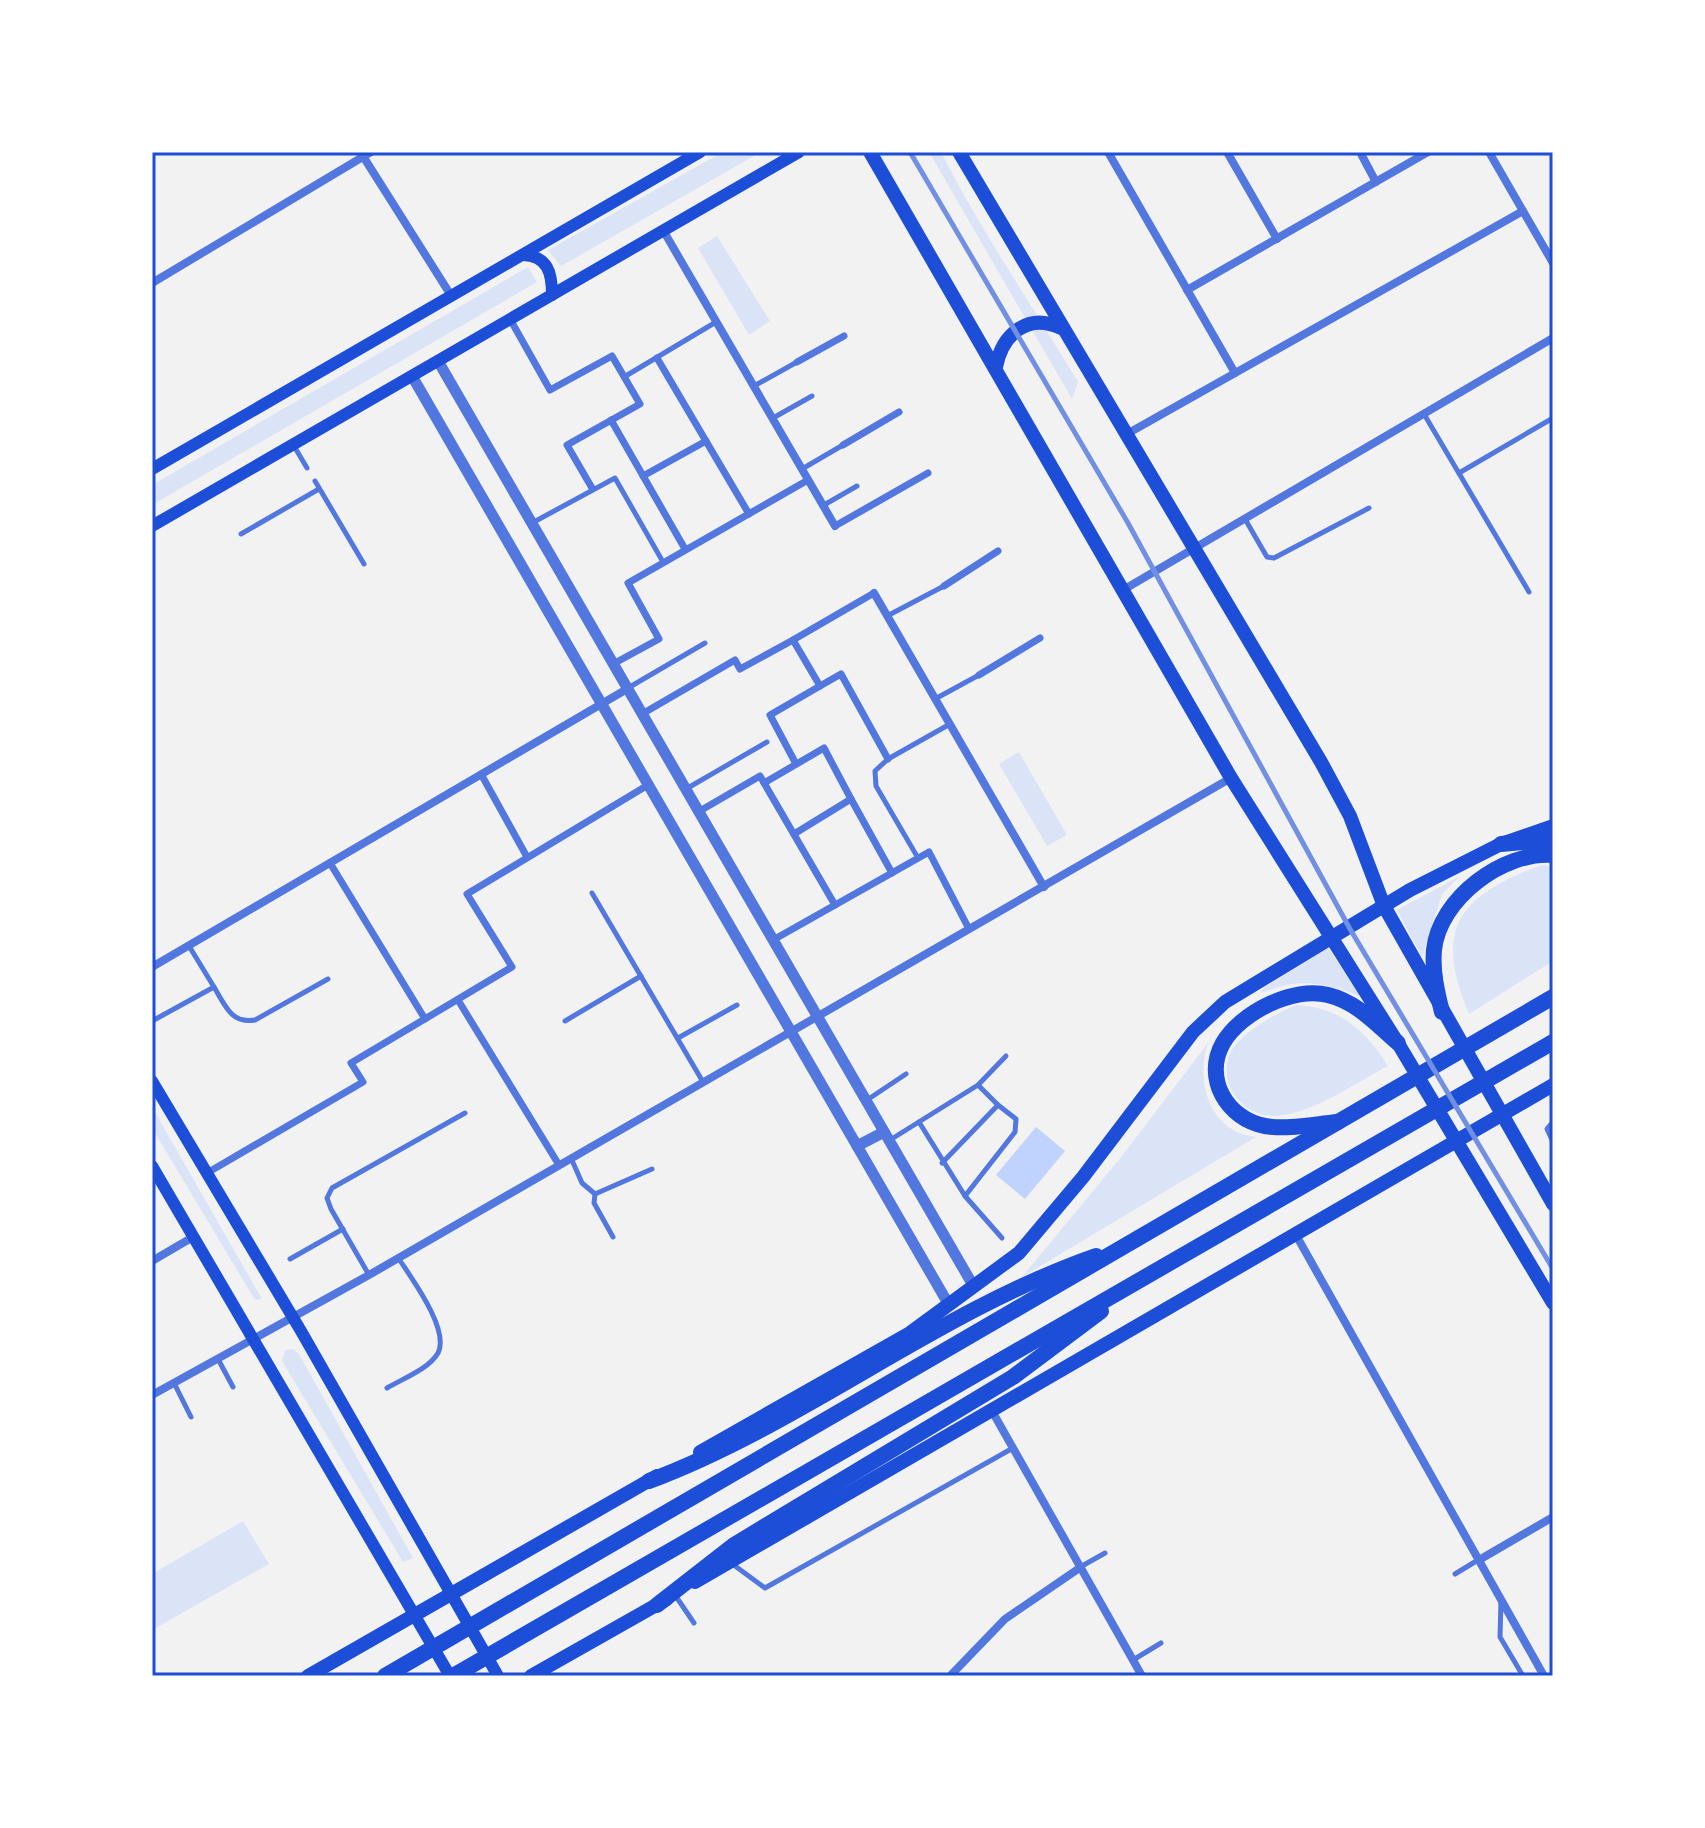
<svg xmlns="http://www.w3.org/2000/svg" width="1705" height="1828" viewBox="0 0 1705 1828" font-family="'Golos Text',sans-serif">
<style>
.green{fill:#dbe4f7}
.water{fill:#bfd3fe}
.lines{fill:none;stroke-linecap:round;stroke-linejoin:round}
.service{stroke:#5277de;stroke-width:5}
.pedestrian{stroke:#5277de;stroke-width:7}
.minor{stroke:#5277de;stroke-width:8}
.tertiary{stroke:#5277de;stroke-width:11}
.secondary{stroke:#1d4ed8;stroke-width:12}
.primary{stroke:#1d4ed8;stroke-width:14}
.motorway{stroke:#1d4ed8;stroke-width:16}
.rail{stroke:#7290e2;stroke-width:5}
.neatline{fill:none;stroke:#1d4ed8;stroke-width:3}
</style>
<rect width="100%" height="100%" fill="#f2f2f2"/>
<g class="green">
<path d="M723 152H761L561 266 548 250Z"/>
<path d="M929 152H941C981 231 1032 305 1078 382L1072 399Z"/>
<path d="M717 236 770 321 749 335 698 248Z"/>
<path d="M528 267 537 282 152 505V485Z"/>
<path d="M1019 752 1067 835 1047 846 999 764Z"/>
<path d="M1541 865 1553 867V961L1469 1014C1433 928 1458 897 1541 865Z"/>
<path d="M1460 876 1442 894 1422 957 1397 910Z"/>
<path d="M1328 948 1360 996C1324 983 1299 977 1262 993L1261 990Z"/>
<path d="M1296 1005C1340 1007 1366 1031 1388 1066 1355 1083 1313 1114 1275 1116 1237 1117 1210 1071 1238 1042 1253 1026 1276 1014 1296 1005Z"/>
<path d="M1208 1043C1195 1081 1209 1132 1256 1137L1022 1277 1122 1156Z"/>
<path d="M152 1107 262 1299 255 1300 152 1128Z"/>
<path d="M293 1349 299 1354 413 1558 403 1562 282 1361 285 1350Z"/>
<path d="M243 1521 269 1564 152 1630V1574Z"/>
</g>
<path class="water" d="M1036 1127 1065 1151 1025 1199 996 1175Z"/>
<g class="lines">
<g class="service">
<path d="M624 377 716 322"/>
<path d="M754 386 797 362"/>
<path d="M1424 414 1529 592"/>
<path d="M773 418 812 396"/>
<path d="M294 446 307 468"/>
<path d="M802 469 843 445"/>
<path d="M1459 473 1553 418"/>
<path d="M315 481 364 564"/>
<path d="M824 505 857 486"/>
<path d="M1245 519 1267 557 1274 558 1369 508"/>
<path d="M532 523 615 478 663 562"/>
<path d="M241 534 319 489"/>
<path d="M887 616 944 586"/>
<path d="M628 688 705 643"/>
<path d="M935 699 979 675"/>
<path d="M686 789 767 742"/>
<path d="M918 858 876 786 875 771 888 759 950 724"/>
<path d="M592 893 703 1082"/>
<path d="M189 946 214 987"/>
<path d="M154 1020 214 987C225 1005 231 1024 255 1020L328 979"/>
<path d="M565 1021 641 976"/>
<path d="M678 1038 737 1005"/>
<path d="M978 1085 1006 1056"/>
<path d="M867 1100 906 1074"/>
<path d="M919 1122 965 1196 1002 1238"/>
<path d="M1553 1122 1547 1129 1553 1142"/>
<path d="M890 1140 978 1085 998 1105 942 1163"/>
<path d="M571 1158 582 1183 595 1194 652 1169"/>
<path d="M595 1194 594 1203 613 1237"/>
<path d="M965 1196 1015 1132 1016 1119 998 1105"/>
<path d="M290 1259 343 1229"/>
<path d="M369 1275 331 1209 327 1198 332 1188 465 1113"/>
<path d="M218 1359 233 1387"/>
<path d="M174 1383 191 1417"/>
<path d="M387 1388C402 1379 429 1369 438 1353 450 1330 412 1279 399 1259"/>
<path d="M731 1563 765 1588 1013 1448"/>
<path d="M1082 1566 1105 1553"/>
<path d="M1455 1574 1478 1560"/>
<path d="M675 1595 694 1623"/>
<path d="M1501 1600 1500 1637 1523 1676"/>
<path d="M1133 1660 1161 1643"/>
</g>
<g class="pedestrian">
<path d="M510 319 550 390 612 356 640 404 567 445 592 488"/>
<path d="M657 358 749 514"/>
<path d="M797 362 844 336"/>
<path d="M611 420 685 549"/>
<path d="M843 445 899 412"/>
<path d="M643 476 706 441"/>
<path d="M835 526 928 473"/>
<path d="M944 586 998 551"/>
<path d="M793 640 874 593"/>
<path d="M613 664 659 639 628 583 808 480"/>
<path d="M979 675 1040 638"/>
<path d="M820 686 841 674 888 759"/>
<path d="M642 714 735 660 740 669 793 640 820 686 770 715 796 764"/>
<path d="M481 774 527 857"/>
<path d="M764 783 824 748 851 799 794 834"/>
<path d="M851 799 892 873"/>
<path d="M698 812 760 776 835 905"/>
<path d="M330 863 425 1019"/>
<path d="M773 940 929 852 969 929"/>
<path d="M458 1000 559 1165"/>
<path d="M207 1173 363 1082 351 1063 512 967 467 894 648 785"/>
</g>
<g class="minor">
<path d="M1108 152 1235 373"/>
<path d="M1227 152 1277 239"/>
<path d="M1360 152 1376 182"/>
<path d="M1489 152 1553 263"/>
<path d="M361 153 452 297"/>
<path d="M663 230 835 526"/>
<path d="M152 283 371 152"/>
<path d="M1187 290 1428 152"/>
<path d="M1125 435 1523 211"/>
<path d="M1123 590 1553 338"/>
<path d="M874 593 1044 887"/>
<path d="M152 967 627 689"/>
<path d="M1296 1235 1544 1676"/>
<path d="M152 1261 193 1237"/>
<path d="M152 1395 369 1275 1231 778"/>
<path d="M992 1411 1142 1676"/>
<path d="M1479 1560 1553 1517"/>
<path d="M950 1676 1005 1619 1081 1567"/>
</g>
<g class="tertiary">
<path d="M438 361 974 1287"/>
<path d="M412 376 949 1305"/>
<path d="M857 1146 884 1132"/>
</g>
<g class="secondary">
<path d="M523 255C548 256 552 273 552 295"/>
<path d="M152 469 700 152"/>
<path d="M152 526 799 152"/>
<path d="M152 1081 301 1331 498 1676"/>
<path d="M152 1166 450 1676"/>
</g>
<g class="primary">
<path d="M870 152 1231 778 1399 1045 1553 1303"/>
<path d="M959 152 1321 762 1350 816 1384 906 1553 1204"/>
<path d="M996 367C1002 335 1027 312 1061 328"/>
<path d="M700 1452 910 1333 1019 1253 1083 1177 1193 1032 1225 1002 1410 890 1501 844 1553 826"/>
<path d="M695 1582 1553 1085"/>
<path d="M308 1676 657 1476"/>
<path d="M531 1676 667 1599"/>
</g>
<g class="motorway">
<path d="M1501 844 1553 839"/>
<path d="M1442 1012C1437 992 1432 971 1434 950 1439 899 1503 851 1553 855"/>
<path d="M1338 1122C1314 1124 1288 1130 1265 1126 1227 1119 1203 1078 1223 1043 1241 1012 1294 986 1328 995 1357 1002 1376 1024 1398 1043"/>
<path d="M649 1481C804 1423 936 1312 1096 1256"/>
<path d="M657 1605 734 1545 1013 1377 1101 1311"/>
<path d="M385 1676 1553 997"/>
<path d="M453 1676 1553 1042"/>
</g>
<path class="rail" d="M910 152 1128 523 1350 929 1553 1269"/>
</g>
<rect width="1705" height="1828" fill="none" stroke="#ffffff" stroke-width="308"/>
<rect x="154" y="154" width="1397" height="1520" class="neatline"/>
</svg>
